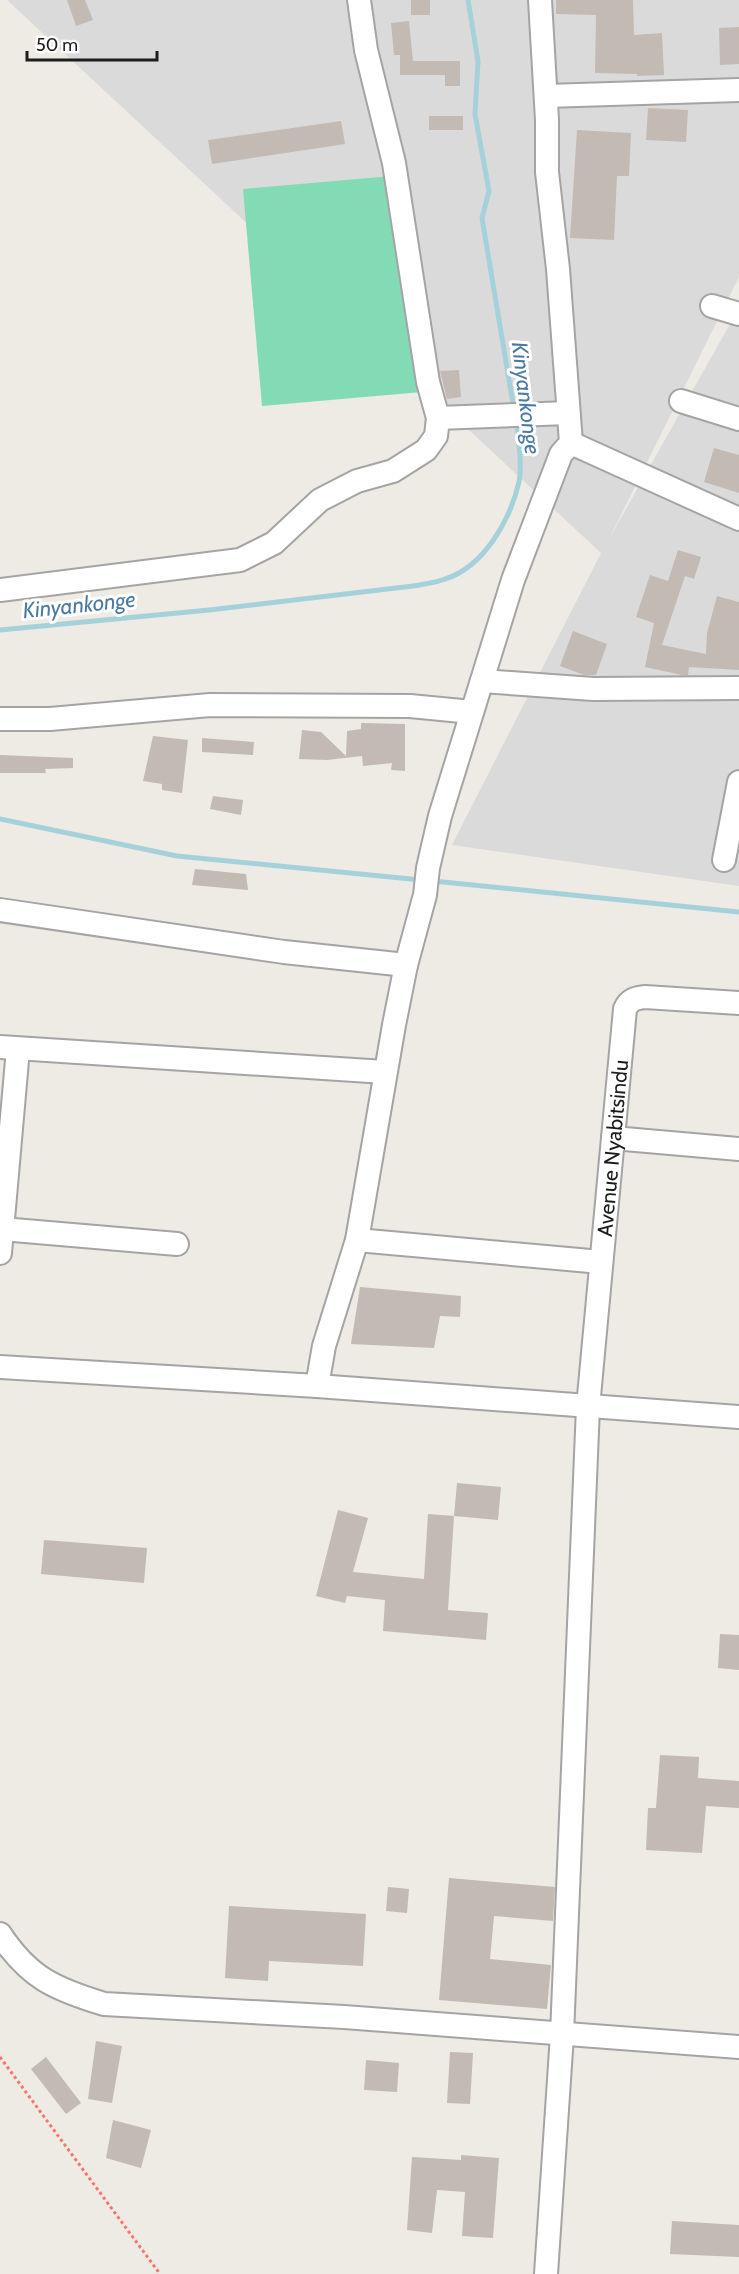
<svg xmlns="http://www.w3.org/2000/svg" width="739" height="2274" viewBox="0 0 739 2274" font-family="Cabin,sans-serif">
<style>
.residential{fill:#dbdada}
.pitch{fill:#83dbb6}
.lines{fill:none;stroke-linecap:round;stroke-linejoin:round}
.stream{stroke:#a5d1db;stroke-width:5}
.building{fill:#c3bab3}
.minor-casing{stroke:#a4a4a4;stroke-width:26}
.path{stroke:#f6756d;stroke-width:3;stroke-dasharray:3 3;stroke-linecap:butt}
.minor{stroke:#fff;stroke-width:22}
.labels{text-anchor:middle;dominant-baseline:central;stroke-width:6;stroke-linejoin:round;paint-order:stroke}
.street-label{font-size:21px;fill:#1d1d1d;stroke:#fff}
.water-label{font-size:22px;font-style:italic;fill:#4a7aa2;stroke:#fff}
</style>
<rect width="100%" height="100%" fill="#eeeae4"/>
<path class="residential" d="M7 0H739V277L609 539 739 308V886L452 845 601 553Z"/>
<path class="pitch" d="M403 175 422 392 262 406 243 189Z"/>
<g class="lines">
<g class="stream">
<path d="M468 0 478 61 475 114 489 191 482 218 514 410"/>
<path d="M0 630 209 610 413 586C423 584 435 583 445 579 484 567 510 520 519 482 522 467 519 437 516 422"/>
<path d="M0 819 177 856 421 880"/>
<path d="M433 881 739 912"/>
</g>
</g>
<g class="building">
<path d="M67 0H85L93 20 76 26Z"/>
<rect x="411" y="0" width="19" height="15"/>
<path d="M556 0H633L634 35 662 33 664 75 637 76V74L595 73 596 15 556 14Z"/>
<path d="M409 21 413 61H460V86H445V75H400V55H394L391 23Z"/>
<path d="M739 27V64L720 65 719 28Z"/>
<path d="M648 108 688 110 686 142 646 140Z"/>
<rect x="429" y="116" width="34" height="14"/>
<path d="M341 121 345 144 212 164 208 140Z"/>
<path d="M577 130 631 133 629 176H617L614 240 570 238Z"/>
<path d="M459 370 461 397 447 399 440 371Z"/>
<path d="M714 448 739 455V493L704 482Z"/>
<path d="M678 550 701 557 694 579 685 576 662 645 706 654 707 633 717 596 739 602V670L689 667 688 675H682L645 667 654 623 636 617 650 575 668 581Z"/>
<path d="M573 631 607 644 596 675H584L560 666Z"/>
<path d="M361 723 405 724V771L391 770 392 763 363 766 362 756 327 760 299 759 302 730 321 732 346 756 347 731 361 729Z"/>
<path d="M153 736 188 740 182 793 162 790V784L143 781Z"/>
<path d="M202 738 254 742 253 755 202 752Z"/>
<path d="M0 755 73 758V768L45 769 46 773H0Z"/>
<path d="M213 796 243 800 241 815 210 809Z"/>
<path d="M195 869 246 874 248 890 192 885Z"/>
<path d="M360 1287 461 1296 460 1317 440 1316 434 1348 351 1344Z"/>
<path d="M457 1483 501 1487 498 1520 454 1516Z"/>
<path d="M338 1510 368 1518 353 1572 424 1579 428 1514 454 1516 448 1610 488 1613 486 1640 383 1631 385 1600 347 1596 345 1603 316 1596Z"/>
<path d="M44 1540 147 1548 144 1583 41 1574Z"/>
<path d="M720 1634 739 1635V1670L718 1668Z"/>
<path d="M660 1755 699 1757 698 1778 739 1781V1808L706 1806 702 1853 646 1850 648 1808H656Z"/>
<path d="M449 1878 555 1887 553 1921 494 1916 490 1959 551 1965 547 2009 439 2000Z"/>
<path d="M388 1887 409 1889 407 1913 386 1911Z"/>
<path d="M229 1906 366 1914 363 1966 269 1961 268 1981 225 1978Z"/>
<path d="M96 2041 122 2046 112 2103 88 2099Z"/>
<path d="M450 2052 473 2053 470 2104 447 2103Z"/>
<path d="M46 2057 81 2103 66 2114 31 2069Z"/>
<path d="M366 2060 399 2063 397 2092 364 2090Z"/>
<path d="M113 2120 151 2130 141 2168 106 2158Z"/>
<path d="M461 2155 499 2158 493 2238 462 2236 465 2192 437 2190 432 2233 407 2230 412 2157 461 2160Z"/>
<path d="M672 2221 739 2225V2257L670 2254Z"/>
</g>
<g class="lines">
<g class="minor-casing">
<g id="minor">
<path d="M546 96 739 90"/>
<path d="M712 306 739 314"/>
<path d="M681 401 739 419"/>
<path d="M438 418 568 413"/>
<path d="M571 443 739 519"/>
<path d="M0 590 240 560 274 543 320 500 357 481 393 471 426 450 436 436 438 418 428 382 394 163 366 50 359 0"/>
<path d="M482 681 593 689 739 688"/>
<path d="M0 719H50L210 705 410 706 472 712"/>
<path d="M724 860 739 782"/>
<path d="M0 910 284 952 406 965"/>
<path d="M0 1047 385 1072"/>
<path d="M613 1138 739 1149"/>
<path d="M2 1229 177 1244"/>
<path d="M357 1240 601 1262"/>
<path d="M0 1253 18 1049"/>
<path d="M0 1367 317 1386 739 1417"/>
<path d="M317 1386 324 1346 357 1240 394 1025 406 965 425 895 428 868 440 816 513 580 561 454 571 443 558 269 547 172V120L540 0"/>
<path d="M0 1934C29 1978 55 1989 104 2004L344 2017 739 2047"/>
<path id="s1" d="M546 2274 562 2035 588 1407 625 1009C629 1000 635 998 645 997L739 1003"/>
</g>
</g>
<path class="path" d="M0 2057 160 2274"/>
<use href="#minor" class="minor"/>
</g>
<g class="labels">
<g class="street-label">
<text stroke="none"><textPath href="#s1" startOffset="1128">Avenue Nyabitsindu</textPath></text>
</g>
<g class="water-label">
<text transform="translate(526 398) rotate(83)">Kinyankonge</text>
<text transform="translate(79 605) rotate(-6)">Kinyankonge</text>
</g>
</g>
<path d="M27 51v9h130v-9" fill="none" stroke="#1d1d1d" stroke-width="3"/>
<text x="36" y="51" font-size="18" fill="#1d1d1d" stroke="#ffffff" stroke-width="4.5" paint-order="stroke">50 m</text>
</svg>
